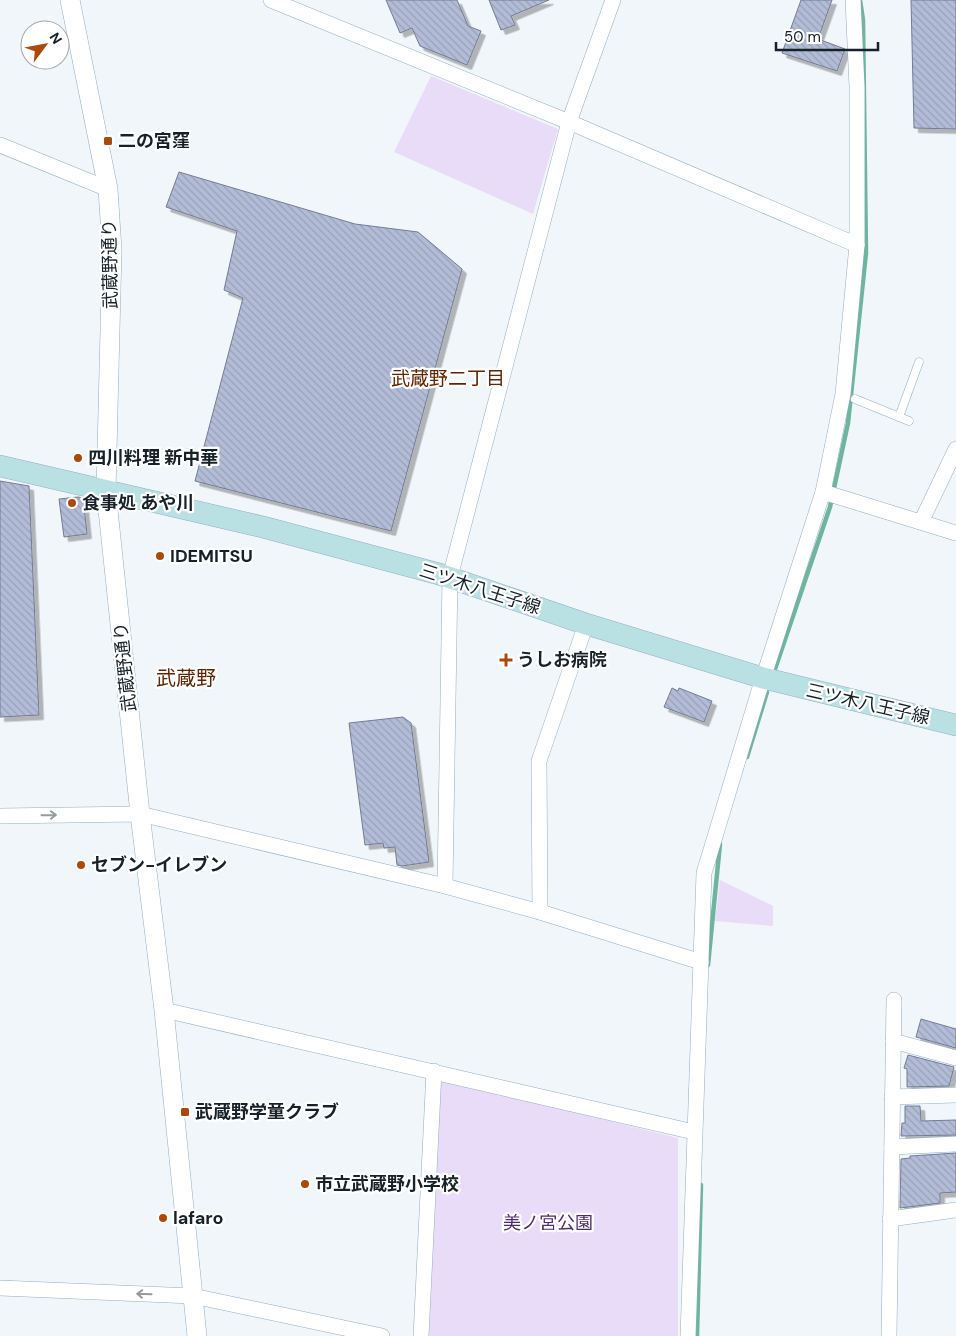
<svg xmlns="http://www.w3.org/2000/svg" width="956" height="1336" viewBox="0 0 956 1336" font-family="'DM Sans','Noto Sans JP',sans-serif">
<style>
.green{fill:#e8dcf8}
.lines{fill:none;stroke-linecap:round;stroke-linejoin:round}
.stream{stroke:#6db59c;stroke-width:4.5}
.building{fill:url(#building-back-hatch);stroke:#737b95;filter:url(#shadow)}
.service-casing{stroke:#92aec0;stroke-width:9}
.minor-casing{stroke:#92aec0;stroke-width:16}
.tertiary-casing{stroke:#92aec0;stroke-width:20}
.secondary-casing{stroke:#92aec0;stroke-width:22}
.service{stroke:#fff;stroke-width:8}
.minor{stroke:#fff;stroke-width:15}
.tertiary{stroke:#fff;stroke-width:19}
.secondary{stroke:#b9e1e4;stroke-width:21}
.oneway{stroke:#969b9e}
.poi-dot{fill:#ac4a0b;stroke:#fff;stroke-width:2}
.labels{text-anchor:middle;dominant-baseline:central;stroke-width:4.5;stroke-linejoin:round;paint-order:stroke}
.poi-label{font-size:18px;font-weight:bold;fill:#162128;stroke:#fff;text-anchor:start}
.street-label{font-size:18px;fill:#162128;stroke:#fff}
.park-label{font-size:18px;fill:#4d2c6d;stroke:#fff}
.neighbourhood-label{font-size:19px;fill:#622500;stroke:#fff}
.quarter-label{font-size:20px;fill:#622500;stroke:#fff}
</style>
<defs>
<pattern id="building-back-hatch" width="6" height="6" patternUnits="userSpaceOnUse" patternTransform="scale(1.25)"><rect width="6" height="6" fill="#b3bcd7"/><path d="M-1 5l2 2M0 0l6 6M5-1l2 2" fill="none" stroke="#99a1b9"/></pattern>
<filter id="shadow"><feDropShadow dx="4.5" dy="4.5" stdDeviation="0" flood-color="#0004"/></filter>
</defs>
<rect width="100%" height="100%" fill="#f1f6fa"/>
<g class="green">
<path d="M431 76 558 129 533 214 394 152Z"/>
<path d="M720 880 773 906V926L715 921Z"/>
<path d="M441 1079 678 1138V1336H427Z"/>
</g>
<g class="lines">
<g class="stream">
<path d="M775 669 830 507 848 423 866 253 863 20 860 0"/>
<path d="M747 757 767 692"/>
<path d="M708 965 720 844"/>
<path d="M697 1336 701 1185"/>
</g>
</g>
<g class="building">
<path d="M386 0H457L468 26 481 31 467 65 420 46 412 28 400 33Z"/>
<path d="M489 0H549L511 16 515 25 501 30Z"/>
<path d="M801 0H832L818 39 845 49 837 71 782 53Z"/>
<path d="M911 0H956V129L914 128Z"/>
<path d="M179 172 355 224 418 232 462 269 391 531 195 481 243 298 224 290 237 231 166 207Z"/>
<path d="M0 481 29 486 39 715 0 717Z"/>
<path d="M78 497 83 498 87 534 64 537 59 499Z"/>
<path d="M672 688 678 691 679 688 712 701 704 722 664 707Z"/>
<path d="M403 717 411 723 429 862 402 866 397 865 395 847 384 848 383 843 365 845 349 723Z"/>
<path d="M921 1019 956 1029V1048L916 1037Z"/>
<path d="M908 1055 954 1067 949 1086 907 1087V1069L904 1068Z"/>
<path d="M905 1106H920L921 1121 956 1120V1135L901 1136 902 1123H905Z"/>
<path d="M956 1153V1192L940 1193V1203L900 1208 901 1159 910 1158V1156Z"/>
</g>
<g class="lines">
<g class="service-casing">
<g id="service">
<path d="M855 399 909 421"/>
<path d="M899 417 919 362"/>
</g>
</g>
<g class="minor-casing">
<g id="minor">
<path d="M271 0 569 122 857 245"/>
<path d="M0 145 108 189"/>
<path d="M823 492 956 533"/>
<path d="M921 522 956 449"/>
<path d="M0 816 140 814 445 886 540 912 701 962"/>
<path d="M445 886 450 577 569 122 613 0"/>
<path d="M540 912 539 761 586 624"/>
<path d="M164 1010 694 1132"/>
<path d="M893 1041 956 1058"/>
<path d="M892 1097 956 1095"/>
<path d="M892 1147 956 1144"/>
<path d="M890 1219 956 1210"/>
<path d="M0 1288 193 1296 382 1336"/>
<path d="M421 1336 434 1071"/>
<path d="M688 1336 704 873 759 691 823 492 843 394 857 245V87L853 0"/>
<path d="M889 1336 894 1000"/>
</g>
</g>
<g class="tertiary-casing">
<path id="tertiary" d="M70 0 108 189 112 250 106 491 140 814 164 1010 197 1336"/>
</g>
<g class="secondary-casing">
<path id="secondary" d="M0 466 263 527 439 574 586 624 763 678 956 725"/>
</g>
<use href="#service" class="service"/>
<use href="#minor" class="minor"/>
<use href="#tertiary" class="tertiary"/>
<use href="#secondary" class="secondary"/>
</g>
<defs><path id="oneway-shaft" d="M-6 0H5M1.5-3L5.5 0L1.5 3" fill="none" stroke-width="1.6" stroke-linecap="round" stroke-linejoin="round" transform="scale(1.25)"/></defs>
<g class="oneway">
<use href="#oneway-shaft" transform="translate(49 815) rotate(-1)"/>
<use href="#oneway-shaft" transform="translate(144 1294) rotate(-178)"/>
</g>
<g class="poi-dot">
<rect x="103" y="136" width="10" height="10" rx="2.5"/>
<circle cx="78" cy="458" r="5"/>
<circle cx="72" cy="503" r="5"/>
<circle cx="160" cy="556" r="5"/>
<path d="M503.5 652.5h5v5h5v5h-5v5h-5v-5h-5v-5h5z"/>
<circle cx="81" cy="865" r="5"/>
<rect x="180" y="1107" width="10" height="10" rx="2.5"/>
<circle cx="305" cy="1184" r="5"/>
<circle cx="163" cy="1218" r="5"/>
</g>
<g class="labels">
<g class="poi-label">
<text x="118" y="141">二の宮窪</text>
<text x="88" y="458">四川料理 新中華</text>
<text x="82" y="503">食事処 あや川</text>
<text x="170" y="556">IDEMITSU</text>
<text x="517" y="660">うしお病院</text>
<text x="91" y="865">セブン-イレブン</text>
<text x="195" y="1112">武蔵野学童クラブ</text>
<text x="315" y="1184">市立武蔵野小学校</text>
<text x="173" y="1218">lafaro</text>
</g>
<g class="street-label">
<text transform="translate(110 264) rotate(-91)">武蔵野通り</text>
<text transform="translate(480 589) rotate(18)">三ツ木八王子線</text>
<text transform="translate(125 667) rotate(-96)">武蔵野通り</text>
<text transform="translate(868 704) rotate(13)">三ツ木八王子線</text>
</g>
<g class="park-label">
<text x="548" y="1223">美ノ宮公園</text>
</g>
<g class="neighbourhood-label">
<text x="448" y="378">武蔵野二丁目</text>
</g>
<g class="quarter-label">
<text x="186" y="678">武蔵野</text>
</g>
</g>
<g transform="translate(45 45) rotate(58)"><circle r="24" fill="#ffffff" stroke="#a2a6a9"/>
<path d="M0-4L9 19L0 12L-9 19Z" fill="#ac4a0b"/>
<text y="-8" font-size="14" font-weight="bold" text-anchor="middle" fill="#162128">N</text>
</g>
<path d="M776 42v8h102v-8" fill="none" stroke="#162128" stroke-width="2.5"/>
<text x="784" y="42" font-size="15" fill="#162128" stroke="#ffffff" stroke-width="4" paint-order="stroke">50 m</text>
</svg>
